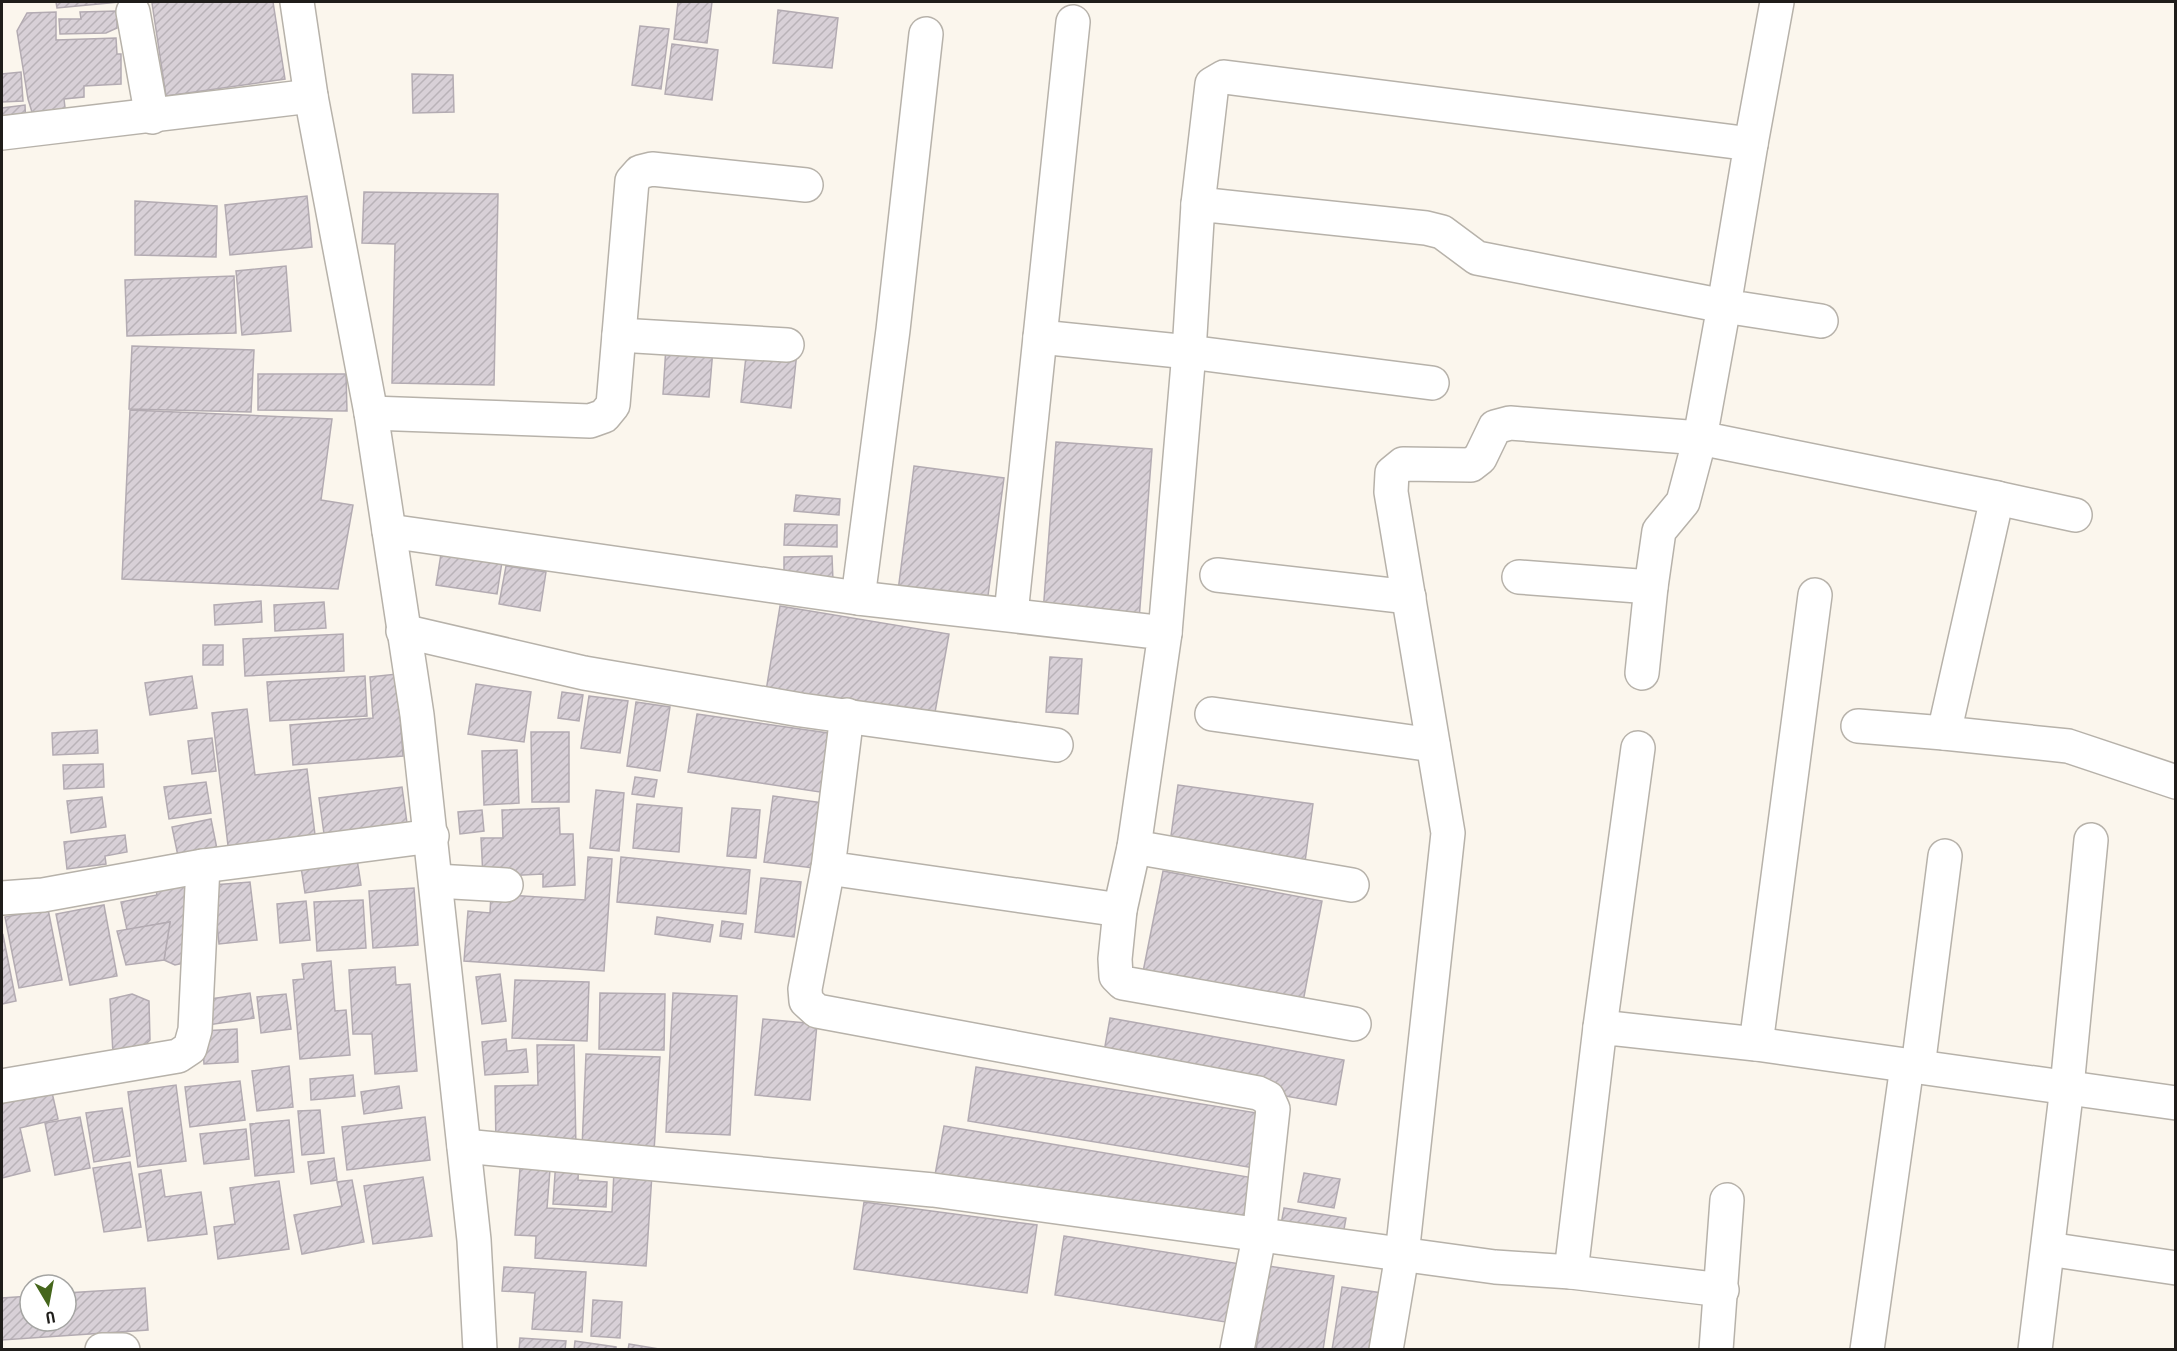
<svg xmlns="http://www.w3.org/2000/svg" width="2177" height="1351" viewBox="0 0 2177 1351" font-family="'Roboto Condensed',sans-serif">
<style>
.building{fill:url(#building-hatch);stroke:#b3abb2;stroke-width:1.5}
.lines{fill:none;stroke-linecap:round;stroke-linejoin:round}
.minor-casing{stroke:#b7b2aa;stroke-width:36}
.tertiary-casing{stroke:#b7b2aa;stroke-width:36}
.minor{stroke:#fff;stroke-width:33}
.tertiary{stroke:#fff;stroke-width:33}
</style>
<defs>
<pattern id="building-hatch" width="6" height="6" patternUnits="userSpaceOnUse" patternTransform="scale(1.5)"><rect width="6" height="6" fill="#d8d0d7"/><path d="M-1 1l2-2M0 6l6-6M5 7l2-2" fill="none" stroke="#b9b2b8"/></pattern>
</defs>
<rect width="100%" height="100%" fill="#fbf6ed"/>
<g class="building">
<path d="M56 2H120L57 8Z"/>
<path d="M162 2H273L285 79 166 96 152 3Z"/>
<path d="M678 2H712L707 43 674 39Z"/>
<path d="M778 10 838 18 832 68 773 63Z"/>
<path d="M117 11V28L106 33 60 34 59 19H81L80 12Z"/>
<path d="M56 12V40L116 38 117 54H121V84L84 86V97L64 99 66 116 35 122 28 99 17 31 27 13Z"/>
<path d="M640 26 669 29 661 89 632 85Z"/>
<path d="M672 44 718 50 712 100 665 94Z"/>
<path d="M21 72 23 101 2 102V74Z"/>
<path d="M412 74 453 75 454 112 413 113Z"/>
<path d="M25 105 26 128 2 117V108Z"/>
<path d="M364 192 498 194 494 385 392 383 395 244 362 243Z"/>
<path d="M307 196 312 247 230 255 225 205Z"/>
<path d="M135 201 217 206 216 257 135 255Z"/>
<path d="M286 266 291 331 242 335 236 271Z"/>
<path d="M234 276 236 333 127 336 125 280Z"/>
<path d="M132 346 254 350 251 412 129 409Z"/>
<path d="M666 346 713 349 709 397 663 394Z"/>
<path d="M747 347 797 352 791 408 741 402Z"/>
<path d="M258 374H346L347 411 258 410Z"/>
<path d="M130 410 332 419 321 500 353 505 338 589 122 579Z"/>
<path d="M1056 442 1152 449 1139 620 1043 613Z"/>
<path d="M914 466 1004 478 987 603 898 591Z"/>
<path d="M796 495 840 499 839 515 794 511Z"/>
<path d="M785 524 837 525V547L784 545Z"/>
<path d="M441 554 502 562 497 594 436 585Z"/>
<path d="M832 556 833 581 784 582V557Z"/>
<path d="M506 566 546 572 540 611 499 604Z"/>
<path d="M261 601 262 622 215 625 214 605Z"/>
<path d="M324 602 326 628 275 631 274 605Z"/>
<path d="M780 606 949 634 934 718 766 691Z"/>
<path d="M343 634 344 671 245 676 243 639Z"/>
<rect x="203" y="645" width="20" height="20"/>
<path d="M1050 657 1082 659 1078 714 1046 712Z"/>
<path d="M397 674 403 756 293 765 290 725 373 718 370 677Z"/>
<path d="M192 676 197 708 150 715 145 683Z"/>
<path d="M365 676 367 716 270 721 267 682Z"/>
<path d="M476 684 531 692 524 742 468 734Z"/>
<path d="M562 692 583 695 579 721 558 718Z"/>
<path d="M589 696 628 701 620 753 581 748Z"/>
<path d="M636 702 670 707 660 771 627 766Z"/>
<path d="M247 709 255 775 307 769 316 843 229 854 212 713Z"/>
<path d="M697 714 842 735 833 794 688 772Z"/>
<path d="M97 730 98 753 53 755 52 733Z"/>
<path d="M531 732H569V802H532Z"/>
<path d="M212 738 216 771 192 774 188 741Z"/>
<path d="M517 750 519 803 484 805 482 751Z"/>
<path d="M103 764 104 787 64 789 63 765Z"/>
<path d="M635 777 657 780 654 797 632 794Z"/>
<path d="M206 782 211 813 169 819 164 787Z"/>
<path d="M1178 785 1313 804 1304 869 1169 850Z"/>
<path d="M402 787 408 830 325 841 319 798Z"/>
<path d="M596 790 624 793 619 851 590 848Z"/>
<path d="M773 796 830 804 822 869 764 862Z"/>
<path d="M102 797 106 827 71 833 67 801Z"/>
<path d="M637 804 682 808 679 852 633 848Z"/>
<path d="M559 808 560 834H573L575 885 543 887V874L483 877 481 838H503L502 810Z"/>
<path d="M732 808 760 810 756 858 727 856Z"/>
<path d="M482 810 484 831 460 834 458 812Z"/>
<path d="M211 819 218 854 179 861 172 827Z"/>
<path d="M125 835 127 852 105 856 106 864 67 869 64 842Z"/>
<path d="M588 857 612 859 604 971 464 961 468 911 490 913 491 894 585 900Z"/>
<path d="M621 857 750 870 746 914 617 902Z"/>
<path d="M357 859 361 885 305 893 301 867Z"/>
<path d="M196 870 189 962 175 965 164 960 170 922 127 930 121 902 157 895 155 886Z"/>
<path d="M1163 871 1322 901 1302 1007 1142 977Z"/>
<path d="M761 878 801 882 794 937 755 932Z"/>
<path d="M250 882 257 940 219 944 213 885Z"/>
<path d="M414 888 418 945 373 948 369 891Z"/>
<path d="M363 900 366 948 317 951 314 902Z"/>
<path d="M306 901 310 940 280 943 277 904Z"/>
<path d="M104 905 117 976 70 985 56 914Z"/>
<path d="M48 909 62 980 19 988 5 917Z"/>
<path d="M657 917 713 925 710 942 655 934Z"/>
<path d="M722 921 743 924 741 939 720 936Z"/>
<path d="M170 922 164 960 126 965 117 931Z"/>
<path d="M3 935 16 1001 2 1004V936Z"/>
<path d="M331 961 335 1011 346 1010 350 1055 300 1059 293 980 304 979 302 964Z"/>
<path d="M395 967 396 985 410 984 417 1071 375 1074 372 1034H353L349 970Z"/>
<path d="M500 974 506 1021 482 1024 476 977Z"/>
<path d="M515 980 589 982 587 1041 512 1038Z"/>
<path d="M250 993 254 1018 208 1025 204 1000Z"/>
<path d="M600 993 665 994 664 1050 599 1049Z"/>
<path d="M673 993 737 996 730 1135 666 1132Z"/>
<path d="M132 994 149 1001 150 1040 138 1052 113 1054 110 999Z"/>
<path d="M286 994 291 1029 261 1033 257 997Z"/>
<path d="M1110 1018 1344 1060 1336 1105 1102 1063Z"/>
<path d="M763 1019 817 1024 810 1100 755 1095Z"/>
<path d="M237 1029 238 1062 204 1064 202 1031Z"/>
<path d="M506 1039 507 1051 526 1049 528 1072 485 1075 482 1042Z"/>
<path d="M537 1045H574L576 1149 496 1145 495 1086 538 1085Z"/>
<path d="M586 1054 660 1057 654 1151 582 1148Z"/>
<path d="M289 1066 293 1107 257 1111 252 1071Z"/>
<path d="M976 1067 1269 1115 1260 1169 968 1121Z"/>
<path d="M353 1075 355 1096 311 1100 310 1079Z"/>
<path d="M240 1081 245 1120 190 1127 185 1087Z"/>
<path d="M176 1085 186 1161 138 1167 128 1092Z"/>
<path d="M399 1086 402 1108 364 1114 361 1092Z"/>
<path d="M51 1088 58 1119 20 1128 30 1171 2 1178V1100Z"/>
<path d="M122 1108 130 1156 94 1162 86 1113Z"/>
<path d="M320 1110 324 1153 302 1155 298 1111Z"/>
<path d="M80 1117 90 1168 55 1175 45 1123Z"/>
<path d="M425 1117 430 1160 347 1170 342 1127Z"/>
<path d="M289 1120 294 1172 255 1176 250 1124Z"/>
<path d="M944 1126 1260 1179 1252 1229 935 1175Z"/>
<path d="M246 1129 249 1159 204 1164 200 1134Z"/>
<path d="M521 1155 551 1157 547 1208 612 1212 614 1171 652 1174 646 1266 535 1258 536 1236 515 1235Z"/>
<path d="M334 1158 337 1180 311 1184 308 1162Z"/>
<path d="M556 1159 579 1160 578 1180 607 1182 606 1207 553 1204Z"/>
<path d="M130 1162 141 1227 104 1232 93 1168Z"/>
<path d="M161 1170 165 1197 201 1192 207 1234 148 1241 139 1174Z"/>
<path d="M1304 1173 1340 1179 1334 1208 1298 1202Z"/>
<path d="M423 1177 432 1236 373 1244 364 1186Z"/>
<path d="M352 1180 364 1242 302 1254 294 1215 342 1206 337 1182Z"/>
<path d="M279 1181 289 1249 218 1259 214 1227 235 1224 230 1188Z"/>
<path d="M864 1202 1037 1225 1027 1293 854 1269Z"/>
<path d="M1284 1208 1346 1218 1341 1246 1279 1235Z"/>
<path d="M1064 1236 1247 1265 1238 1324 1055 1295Z"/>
<path d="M1269 1266 1334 1276 1323 1350H1256Z"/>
<path d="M504 1267 586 1272 582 1332 532 1329 535 1293 502 1291Z"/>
<path d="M1342 1287 1382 1293 1373 1350H1332Z"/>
<path d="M145 1288 148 1330 2 1340V1298L30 1296V1321H66V1293Z"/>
<path d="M593 1300 622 1302 620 1338 591 1336Z"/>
<path d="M520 1338 566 1341 565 1350H519Z"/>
<path d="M575 1341 616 1347V1350H574Z"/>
<path d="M629 1344 665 1350H628Z"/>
</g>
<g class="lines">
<g class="minor-casing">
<g id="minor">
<path d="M133 12 152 117"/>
<path d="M2 133 311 96"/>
<path d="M1751 144 1777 2"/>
<path d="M1198 204 1212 84 1224 77 1751 144 1724 306 1821 321"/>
<path d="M619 335 787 345"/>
<path d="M1040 337 1189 352 1432 383"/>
<path d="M371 413 590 421 604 416 613 405 632 181 640 172 652 169 806 185"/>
<path d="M1997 498 2075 515"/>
<path d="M389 531 858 598 1165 633 1134 847 1120 910 1115 959 1116 976 1123 983 1354 1024"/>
<path d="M1217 575 1409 597"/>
<path d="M858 598 893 330 926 34"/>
<path d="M1011 614 1073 22"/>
<path d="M403 631 584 673 801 710 1056 745"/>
<path d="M1165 633 1189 352 1198 204 1426 228 1442 232 1477 258 1724 306 1700 438 1997 498 1944 733 2068 746 2176 782"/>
<path d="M1642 673 1651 587"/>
<path d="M1212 714 1433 745"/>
<path d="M847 715 828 868 1120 910"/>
<path d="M1858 726 1944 733"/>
<path d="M1134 847 1352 885"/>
<path d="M828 868 805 989 806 1001 817 1011 1258 1093 1268 1098 1273 1109 1259 1237 1237 1350"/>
<path d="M436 881 506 885"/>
<path d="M2 898 43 895 203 866 432 836"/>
<path d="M1600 1027 1638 748"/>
<path d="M1756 1044 1815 595"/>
<path d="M1918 1067 1945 856"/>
<path d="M2 1086 178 1056 190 1048 195 1030 203 866"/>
<path d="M464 1146 933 1190 1495 1267 1571 1272 1600 1027 1756 1044 2176 1103"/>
<path d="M2048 1249 2176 1268"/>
<path d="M1571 1272 1722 1290"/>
<path d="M102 1350H123"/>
<path d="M1386 1350 1402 1255 1448 833 1391 492 1392 473 1403 464 1471 465 1480 458 1495 427 1510 423 1700 438 1683 502 1659 531 1651 587 1519 577"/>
<path d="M1716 1350 1727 1200"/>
<path d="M1867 1350 1907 1066"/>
<path d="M2035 1350 2067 1087 2091 840"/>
</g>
</g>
<g class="tertiary-casing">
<path id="tertiary" d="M297 2 311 96 371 413 417 715 474 1240 480 1350"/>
</g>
<use href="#minor" class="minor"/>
<use href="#tertiary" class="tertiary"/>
</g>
<rect width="2177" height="1351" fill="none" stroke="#1f1d1a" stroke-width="6"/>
<g transform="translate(48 1303) rotate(170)"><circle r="28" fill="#ffffff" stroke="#a5a5a3" stroke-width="1.5"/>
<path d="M0-4.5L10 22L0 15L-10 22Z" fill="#45661c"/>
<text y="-9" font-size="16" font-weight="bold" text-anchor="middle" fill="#1f1d1a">U</text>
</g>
</svg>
